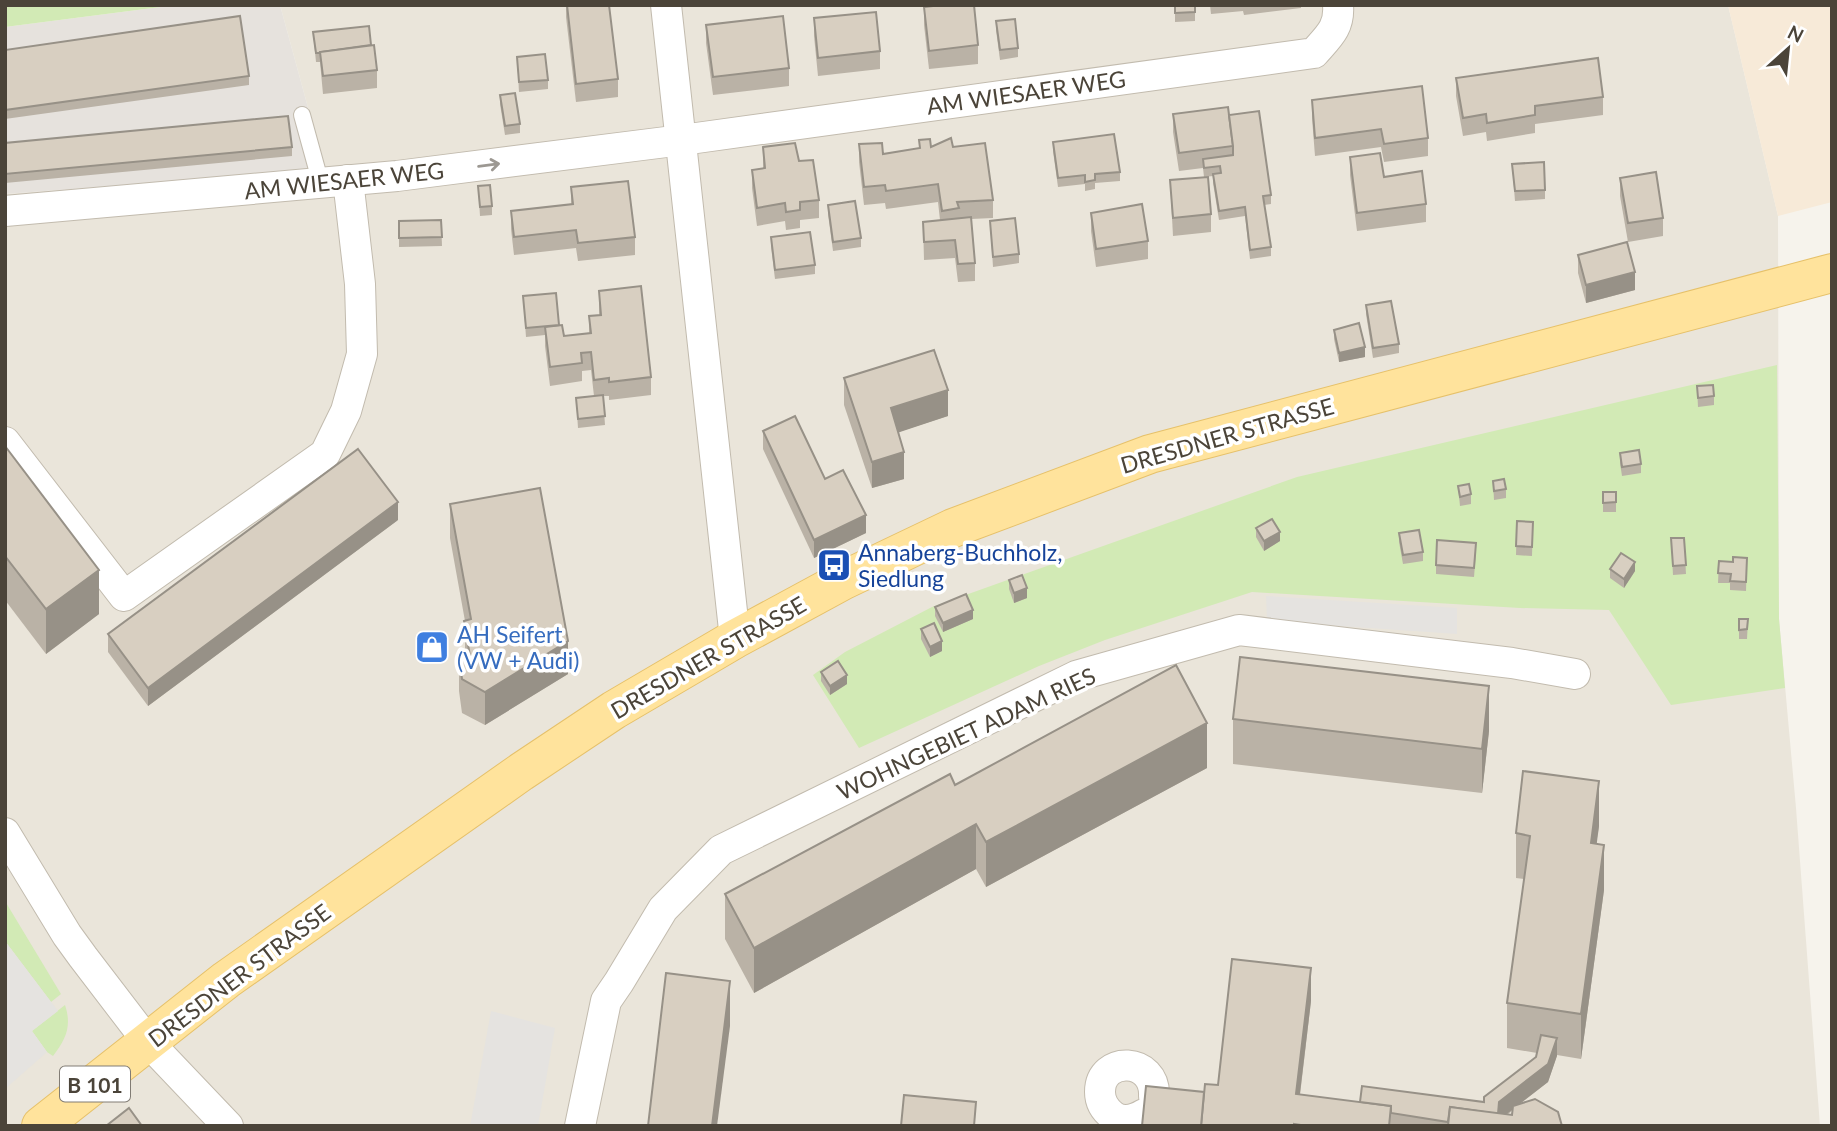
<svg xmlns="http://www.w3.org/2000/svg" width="1837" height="1131" viewBox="0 0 1837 1131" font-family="Lato,sans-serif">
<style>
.residential{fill:#eae5da}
.commercial{fill:#f7ead8}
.industrial{fill:#e6e2dd}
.green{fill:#d2eab5}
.parking{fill:#e5e3e0}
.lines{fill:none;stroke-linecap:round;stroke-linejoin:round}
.service-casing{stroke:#c2bbae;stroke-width:18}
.minor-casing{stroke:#c2bbae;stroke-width:32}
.primary-casing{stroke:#e6c16a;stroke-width:40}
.service{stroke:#fff;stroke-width:16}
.minor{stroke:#fff;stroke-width:30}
.primary{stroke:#ffe39c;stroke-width:38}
.wall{fill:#bab2a6;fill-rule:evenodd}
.shaded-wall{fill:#979187}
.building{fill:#d8cfc1;stroke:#979187;stroke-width:2}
.oneway{stroke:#9c9892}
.labels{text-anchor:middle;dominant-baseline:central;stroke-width:7;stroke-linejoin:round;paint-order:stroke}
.shield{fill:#fff;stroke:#817c74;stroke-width:2}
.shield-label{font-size:21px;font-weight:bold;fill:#4b4439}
.street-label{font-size:23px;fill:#4b4439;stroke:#fff}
.transit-label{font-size:23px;fill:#164399;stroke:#fff;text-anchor:start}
.shop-label{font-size:23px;fill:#366cbe;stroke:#fff;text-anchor:start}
</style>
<rect width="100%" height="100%" fill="#f6f3ec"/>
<path class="residential" d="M280 5H1728L1778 216 1779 619 1796 808 1820 1126H5V194L325 170Z"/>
<path class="commercial" d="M1728 5H1832V202L1778 216Z"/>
<path class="industrial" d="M176 5H280L325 170 5 194V27Z"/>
<g class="green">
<path d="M5 5H176L5 27Z"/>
<path d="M1777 365 1779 619 1785 688 1671 705 1609 610 1520 608 1252 592 1105 640 1039 666 859 748 813 675 845 652 932 607 1297 477Z"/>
<path d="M5 901 61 994 51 1002 5 941Z"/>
<path d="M65 1005C72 1026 66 1039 53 1056L47 1052 32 1031Z"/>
</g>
<g class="parking">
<path d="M1266 596 1457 608V634L1267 621Z"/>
<path d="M5 941 58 1011 32 1031 47 1052 5 1089Z"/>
<path d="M491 1011 555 1028 538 1126H470Z"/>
</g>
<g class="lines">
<g class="service-casing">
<path id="service" d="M302 115 321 184"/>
</g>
<g class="minor-casing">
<g id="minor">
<path d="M666 5 735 639"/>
<path d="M5 211 397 176 682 140 1314 53C1328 37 1340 28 1338 5"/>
<path d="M5 442 124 596 325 454 346 411 362 354 360 284 348 180"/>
<path d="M5 833 67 935 83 957 148 1042 228 1126"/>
<path d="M1144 1114C1134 1120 1123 1123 1113 1116 1105 1110 1100 1102 1100 1092 1100 1055 1156 1057 1154 1096"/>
<path d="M580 1126 606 1001 619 982 663 909 721 850 1076 676 1239 630 1512 663 1575 674"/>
</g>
</g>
<g class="primary-casing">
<path id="primary" d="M41 1126 226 980 521 772 614 710 735 639 844 580 953 528 1150 454 1832 273"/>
</g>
<use href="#service" class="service"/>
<use href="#minor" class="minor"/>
<use href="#primary" class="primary"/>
</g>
<g class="wall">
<path d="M566 5H609L618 79V97L576 102 566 17Z"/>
<path d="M1175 5H1195V21L1175 22Z"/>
<path d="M1210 5H1301V8L1244 15 1243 11 1211 14Z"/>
<path d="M924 7 978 45V64L929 69 924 25Z"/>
<path d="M814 18 880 51V69L818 76 814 36Z"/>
<path d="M996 21 1018 48V57L1000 60 996 30Z"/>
<path d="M706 25 789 68V86L713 95 706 43Z"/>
<path d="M313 32 371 45 377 70V88L323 94 320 62H316Z"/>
<path d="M5 50 249 76V85L5 119Z"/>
<path d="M517 57 548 80V89L519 92Z"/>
<path d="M1456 78 1603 97V115L1535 124V133L1487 141 1486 132 1463 136 1456 96Z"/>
<path d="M500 95 520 124V133L505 135 500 104Z"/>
<path d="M1312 100 1428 138V156L1384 162 1381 147 1315 156 1312 118Z"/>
<path d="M1173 114 1229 115 1271 195V204L1264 205 1271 247V256L1250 259 1245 216 1219 220 1213 183V176L1204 177 1203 168 1179 171 1173 132Z"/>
<path d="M1053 142 1120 172V181L1095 183V189L1085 191V184L1058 187 1053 151Z"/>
<path d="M5 143 292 147V156L5 183Z"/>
<path d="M859 144 883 154 931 147H953L993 200V218L971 219 975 263V281L958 282 955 258 924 260 923 222 940 220 938 202 886 209 885 203 864 205 859 162Z"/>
<path d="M763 147 799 161 819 200V218L800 220V228L786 230 785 221 757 226 752 188V170L763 168Z"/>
<path d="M1350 157 1426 204V222L1357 231 1350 175Z"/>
<path d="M1512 164 1545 190V199L1515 201Z"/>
<path d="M1620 178 1663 218V236L1628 242 1620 196Z"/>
<path d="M1170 180 1211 214V232L1173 236Z"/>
<path d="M478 186 492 206V215L480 216Z"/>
<path d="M571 187 635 237V255L578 261 576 248 514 255 511 229V211L571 204Z"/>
<path d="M828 205 861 238V247L833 251 828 214Z"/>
<path d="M1091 213 1148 241V259L1096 267 1091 231Z"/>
<path d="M441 220 442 246 399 247V221Z"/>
<path d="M990 221 1019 254V263L993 267Z"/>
<path d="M771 237 815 265V274L775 279 771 246Z"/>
<path d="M1578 255 1635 290 1586 303 1578 273Z"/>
<path d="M599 291 651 377V395L609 400V396H603L605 425 578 428 576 398 594 396 591 370 582 371V381L550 386 545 346V335L526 337 523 296 559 326 564 336 589 333V316L599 315Z"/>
<path d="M1366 305 1399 344V353L1373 358 1366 314Z"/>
<path d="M1334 330 1365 357 1339 362 1334 339Z"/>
<path d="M844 378 948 416 898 432 904 479 872 488 844 405Z"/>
<path d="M1697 386 1714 396V405L1698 407Z"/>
<path d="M763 431 825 479 866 533 814 558 763 449Z"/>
<path d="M5 446 99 614 46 654 5 600Z"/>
<path d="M1620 453 1641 464V473L1622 476 1620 463Z"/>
<path d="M1493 481 1506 489V498L1494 500Z"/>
<path d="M1458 486 1471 494V504L1460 506Z"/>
<rect x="1603" y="492" width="13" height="20"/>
<path d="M450 504 568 674 485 725 462 713 459 691V658L465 657V621L450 538Z"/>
<path d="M398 520 148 706 108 652V634Z"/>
<path d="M1517 521 1533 522 1532 556 1516 555Z"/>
<path d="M1256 528 1280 541 1264 551 1256 537Z"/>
<path d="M1399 533 1423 552V561L1403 564 1399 542Z"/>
<path d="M1671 538H1684L1686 574 1673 575Z"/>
<path d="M1476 552 1474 577 1436 574V565Z"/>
<path d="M1747 558 1746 591 1730 590V583H1718L1719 561 1733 562Z"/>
<path d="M1610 569 1635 571 1624 588 1610 578Z"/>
<path d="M1009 580 1027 598 1014 603 1009 589Z"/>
<path d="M935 607 973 619 943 632 935 616Z"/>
<path d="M1739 619H1748L1747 639H1739Z"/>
<path d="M921 629 942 651 930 657 921 639Z"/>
<path d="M821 672 847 684 830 695 821 681Z"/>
<path d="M1233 719 1489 731 1482 793 1233 764Z"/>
<path d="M1207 768 986 887 976 869 754 993 725 939V894L955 785Z"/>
<path d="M1599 826 1596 844 1604 890 1581 1059 1557 1055 1548 1082 1521 1103 1562 1126H1142L1218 1085 1311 1001 1300 1095 1360 1102H1484L1536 1057 1537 1053 1507 1048V1003L1524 879 1516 878V833ZM1513 1110 1512 1115H1507Z"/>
</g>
<g class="shaded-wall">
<path d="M1635 272V290L1586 303V285Z"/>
<path d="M1365 347V357L1339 362V353Z"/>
<path d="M948 390V416L891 435V408Z"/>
<path d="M904 452V479L872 488V462Z"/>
<path d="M398 502V520L148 706V688Z"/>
<path d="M866 515V533L814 558V540Z"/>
<path d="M1280 532V541L1264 551V541Z"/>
<path d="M1635 562V571L1624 588V579Z"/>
<path d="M99 570V614L46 654V609Z"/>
<path d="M1027 588V598L1014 603V593Z"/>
<path d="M973 610V619L943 632V623Z"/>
<path d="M568 641V674L485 725V692Z"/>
<path d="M942 641V651L930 657V647Z"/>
<path d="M847 675V684L830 695V686Z"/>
<path d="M1489 686V731L1482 793V749Z"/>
<path d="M1207 723V768L986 887V842Z"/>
<path d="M1599 781V826L1591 888V843Z"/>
<path d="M976 824V869L754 993V948Z"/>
<path d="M1604 845V890L1581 1059V1014Z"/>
<path d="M1311 968V1001L1296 1126V1094Z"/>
<path d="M730 981V1026L717 1126H712Z"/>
<path d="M1557 1038V1056L1548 1082 1499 1120 1496 1126 1499 1102Z"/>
</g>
<g class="building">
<path d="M567 5H609L618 79 576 84Z"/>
<path d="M942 5H974L978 45 929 51 924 7Z"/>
<path d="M1175 5H1195V12L1175 13Z"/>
<path d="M876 12 880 51 818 58 814 18Z"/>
<path d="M240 16 249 76 5 110V50Z"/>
<path d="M783 16 789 68 713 77 706 25Z"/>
<path d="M1015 19 1018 48 1000 50 996 21Z"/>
<path d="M369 26 371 45 320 52V53H316L313 32Z"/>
<path d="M374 45 377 70 323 76 320 52Z"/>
<path d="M545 54 548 80 519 82 517 57Z"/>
<path d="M1598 58 1603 97 1535 106V115L1487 123 1486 114 1463 118 1456 78Z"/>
<path d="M1422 86 1428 138 1384 144 1381 129 1315 138 1312 100Z"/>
<path d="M515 93 520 124 505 126 500 95Z"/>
<path d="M1228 107 1233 146 1179 153 1173 114Z"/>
<path d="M1259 111 1271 195 1263 196 1271 247 1250 250 1245 207 1219 211 1213 174 1221 173 1220 166 1204 168 1203 159 1233 155V146L1229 115Z"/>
<path d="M288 116 292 147 5 174V143Z"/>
<path d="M1114 134 1120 172 1095 174V180L1085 182V175L1058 178 1053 142Z"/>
<path d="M951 138 953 147 985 143 993 200 957 202 959 208 942 211 938 184 886 191 885 185 864 187 859 144 882 143 883 154 920 148 919 140 930 139 931 147Z"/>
<path d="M795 143 799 161 813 160 819 200 800 202V210L786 212 785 203 757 208 752 170 765 168 763 147Z"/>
<path d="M1380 153 1384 177 1422 171 1426 204 1357 213 1350 157Z"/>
<path d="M1544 162 1545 190 1515 191 1512 164Z"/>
<path d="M1656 172 1663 218 1628 223 1620 178Z"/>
<path d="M1208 177 1211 214 1173 218 1170 180Z"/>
<path d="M628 181 635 237 578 243 576 230 514 237 511 211 573 204 571 187Z"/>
<path d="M490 185 492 206 480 207 478 186Z"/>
<path d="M855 201 861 238 833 242 828 205Z"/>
<path d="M1142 204 1148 241 1096 249 1091 213Z"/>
<path d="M971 217 975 263 958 264 955 240 924 242 923 222Z"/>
<path d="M1015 218 1019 254 993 257 990 221Z"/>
<path d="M441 220 442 237 399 238V221Z"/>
<path d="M810 232 815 265 775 270 771 237Z"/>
<path d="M1627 242 1635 272 1586 285 1578 255Z"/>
<path d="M641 286 651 377 609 382V378L594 380 591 352 581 353 582 363 550 367 545 327 562 325 564 336 591 333 589 316 601 315 599 291Z"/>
<path d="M556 293 559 325 526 328 523 296Z"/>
<path d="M1391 301 1399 344 1373 348 1366 305Z"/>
<path d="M1359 323 1365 347 1339 353 1334 330Z"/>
<path d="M934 350 948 390 891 408 904 452 872 462 844 378Z"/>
<path d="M1713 385 1714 396 1698 398 1697 386Z"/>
<path d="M603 395 605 416 578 419 576 398Z"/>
<path d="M795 416 825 479 843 470 866 515 814 540 763 431Z"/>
<path d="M5 446 99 570 46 609 5 556Z"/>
<path d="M358 449 398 502 148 688 108 634Z"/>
<path d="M1639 450 1641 464 1622 467 1620 453Z"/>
<path d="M1504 479 1506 489 1494 491 1493 481Z"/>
<path d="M1469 484 1471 494 1460 497 1458 486Z"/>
<path d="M540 488 568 641 485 692 462 679 459 658 470 656 464 621 471 619 450 504Z"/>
<path d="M1603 492H1616V502L1603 503Z"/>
<path d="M1272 519 1280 532 1264 541 1256 528Z"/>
<path d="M1517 521 1533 522 1532 547 1516 546Z"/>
<path d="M1419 530 1423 552 1403 555 1399 533Z"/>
<path d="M1671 538H1684L1686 565 1673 566Z"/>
<path d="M1437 540 1476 543 1474 568 1436 565Z"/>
<path d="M1621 553 1635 562 1624 579 1610 569Z"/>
<path d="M1733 557 1747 558 1746 582 1730 581 1731 574 1718 573 1719 561 1733 562Z"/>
<path d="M1022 575 1027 588 1014 593 1009 580Z"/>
<path d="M966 594 973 610 943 623 935 607Z"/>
<path d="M1739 619H1748L1747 629 1739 630Z"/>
<path d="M934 623 942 641 930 647 921 629Z"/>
<path d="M1240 657 1489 686 1482 749 1233 719Z"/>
<path d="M838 661 847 675 830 686 821 672Z"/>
<path d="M1176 665 1207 723 986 842 976 824 754 948 725 894 950 774 955 785Z"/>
<path d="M1523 771 1599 781 1591 843 1604 845 1581 1014 1507 1003 1530 836 1516 833Z"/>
<path d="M1232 959 1311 968 1296 1094 1391 1106 1389 1126H1307L1294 1124V1126H1201L1205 1084 1218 1085Z"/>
<path d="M666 973 730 981 712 1126H648Z"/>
<path d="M1541 1035 1557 1038 1548 1064 1499 1102 1498 1114 1450 1107 1448 1122 1391 1113V1106L1360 1102 1362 1086 1484 1102V1097L1536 1057Z"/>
<path d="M1146 1086 1204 1092 1201 1126H1142Z"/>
<path d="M904 1095 976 1102 974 1126H901Z"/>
<path d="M1535 1099 1558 1112 1562 1126H1448L1450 1107 1512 1115 1513 1106Z"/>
<path d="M129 1108 142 1126H106Z"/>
</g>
<defs><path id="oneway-shaft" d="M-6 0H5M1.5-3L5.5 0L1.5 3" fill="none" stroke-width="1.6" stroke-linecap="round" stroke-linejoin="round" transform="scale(1.75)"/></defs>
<use class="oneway" href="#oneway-shaft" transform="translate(489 165) rotate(-7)"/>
<defs>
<g id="bus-square" transform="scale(1.75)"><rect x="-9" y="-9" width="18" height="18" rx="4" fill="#1a4fb4" stroke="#fff"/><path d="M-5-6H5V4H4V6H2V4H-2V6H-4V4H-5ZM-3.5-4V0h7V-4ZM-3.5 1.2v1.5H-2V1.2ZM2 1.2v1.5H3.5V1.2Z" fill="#fff"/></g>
<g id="shop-square" transform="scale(1.75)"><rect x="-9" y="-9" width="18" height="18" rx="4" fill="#3f7fe0" stroke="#fff"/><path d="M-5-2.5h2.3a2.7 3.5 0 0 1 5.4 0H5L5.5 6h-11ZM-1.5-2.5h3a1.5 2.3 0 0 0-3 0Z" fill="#fff"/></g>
</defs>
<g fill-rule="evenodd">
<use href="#bus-square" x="834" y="565"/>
<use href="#shop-square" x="432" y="647"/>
</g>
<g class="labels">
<rect class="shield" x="60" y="1066.5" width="70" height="35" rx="5"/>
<g class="shield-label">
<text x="95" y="1084">B 101</text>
</g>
<g class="street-label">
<text transform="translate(1026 92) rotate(-8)">AM WIESAER WEG</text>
<text transform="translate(344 180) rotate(-6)">AM WIESAER WEG</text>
<text transform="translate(1227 435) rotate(-16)">DRESDNER STRASSE</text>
<text transform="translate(708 657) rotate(-30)">DRESDNER STRASSE</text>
<text transform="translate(966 733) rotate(-25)">WOHNGEBIET ADAM RIES</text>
<text transform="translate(239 975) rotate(-37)">DRESDNER STRASSE</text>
</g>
<g class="transit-label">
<text x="858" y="552">Annaberg-Buchholz,<tspan x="858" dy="26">Siedlung</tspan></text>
</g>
<g class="shop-label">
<text x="457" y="634">AH Seifert<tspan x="457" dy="26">(VW + Audi)</tspan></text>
</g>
</g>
<rect width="1837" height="1131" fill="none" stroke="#4b4439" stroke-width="14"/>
<g transform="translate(1788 49) rotate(27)" stroke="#ffffff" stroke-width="5" paint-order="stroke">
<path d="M0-5L12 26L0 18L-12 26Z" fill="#4b4439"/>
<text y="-10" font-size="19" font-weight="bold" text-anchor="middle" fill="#4b4439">N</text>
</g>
</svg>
